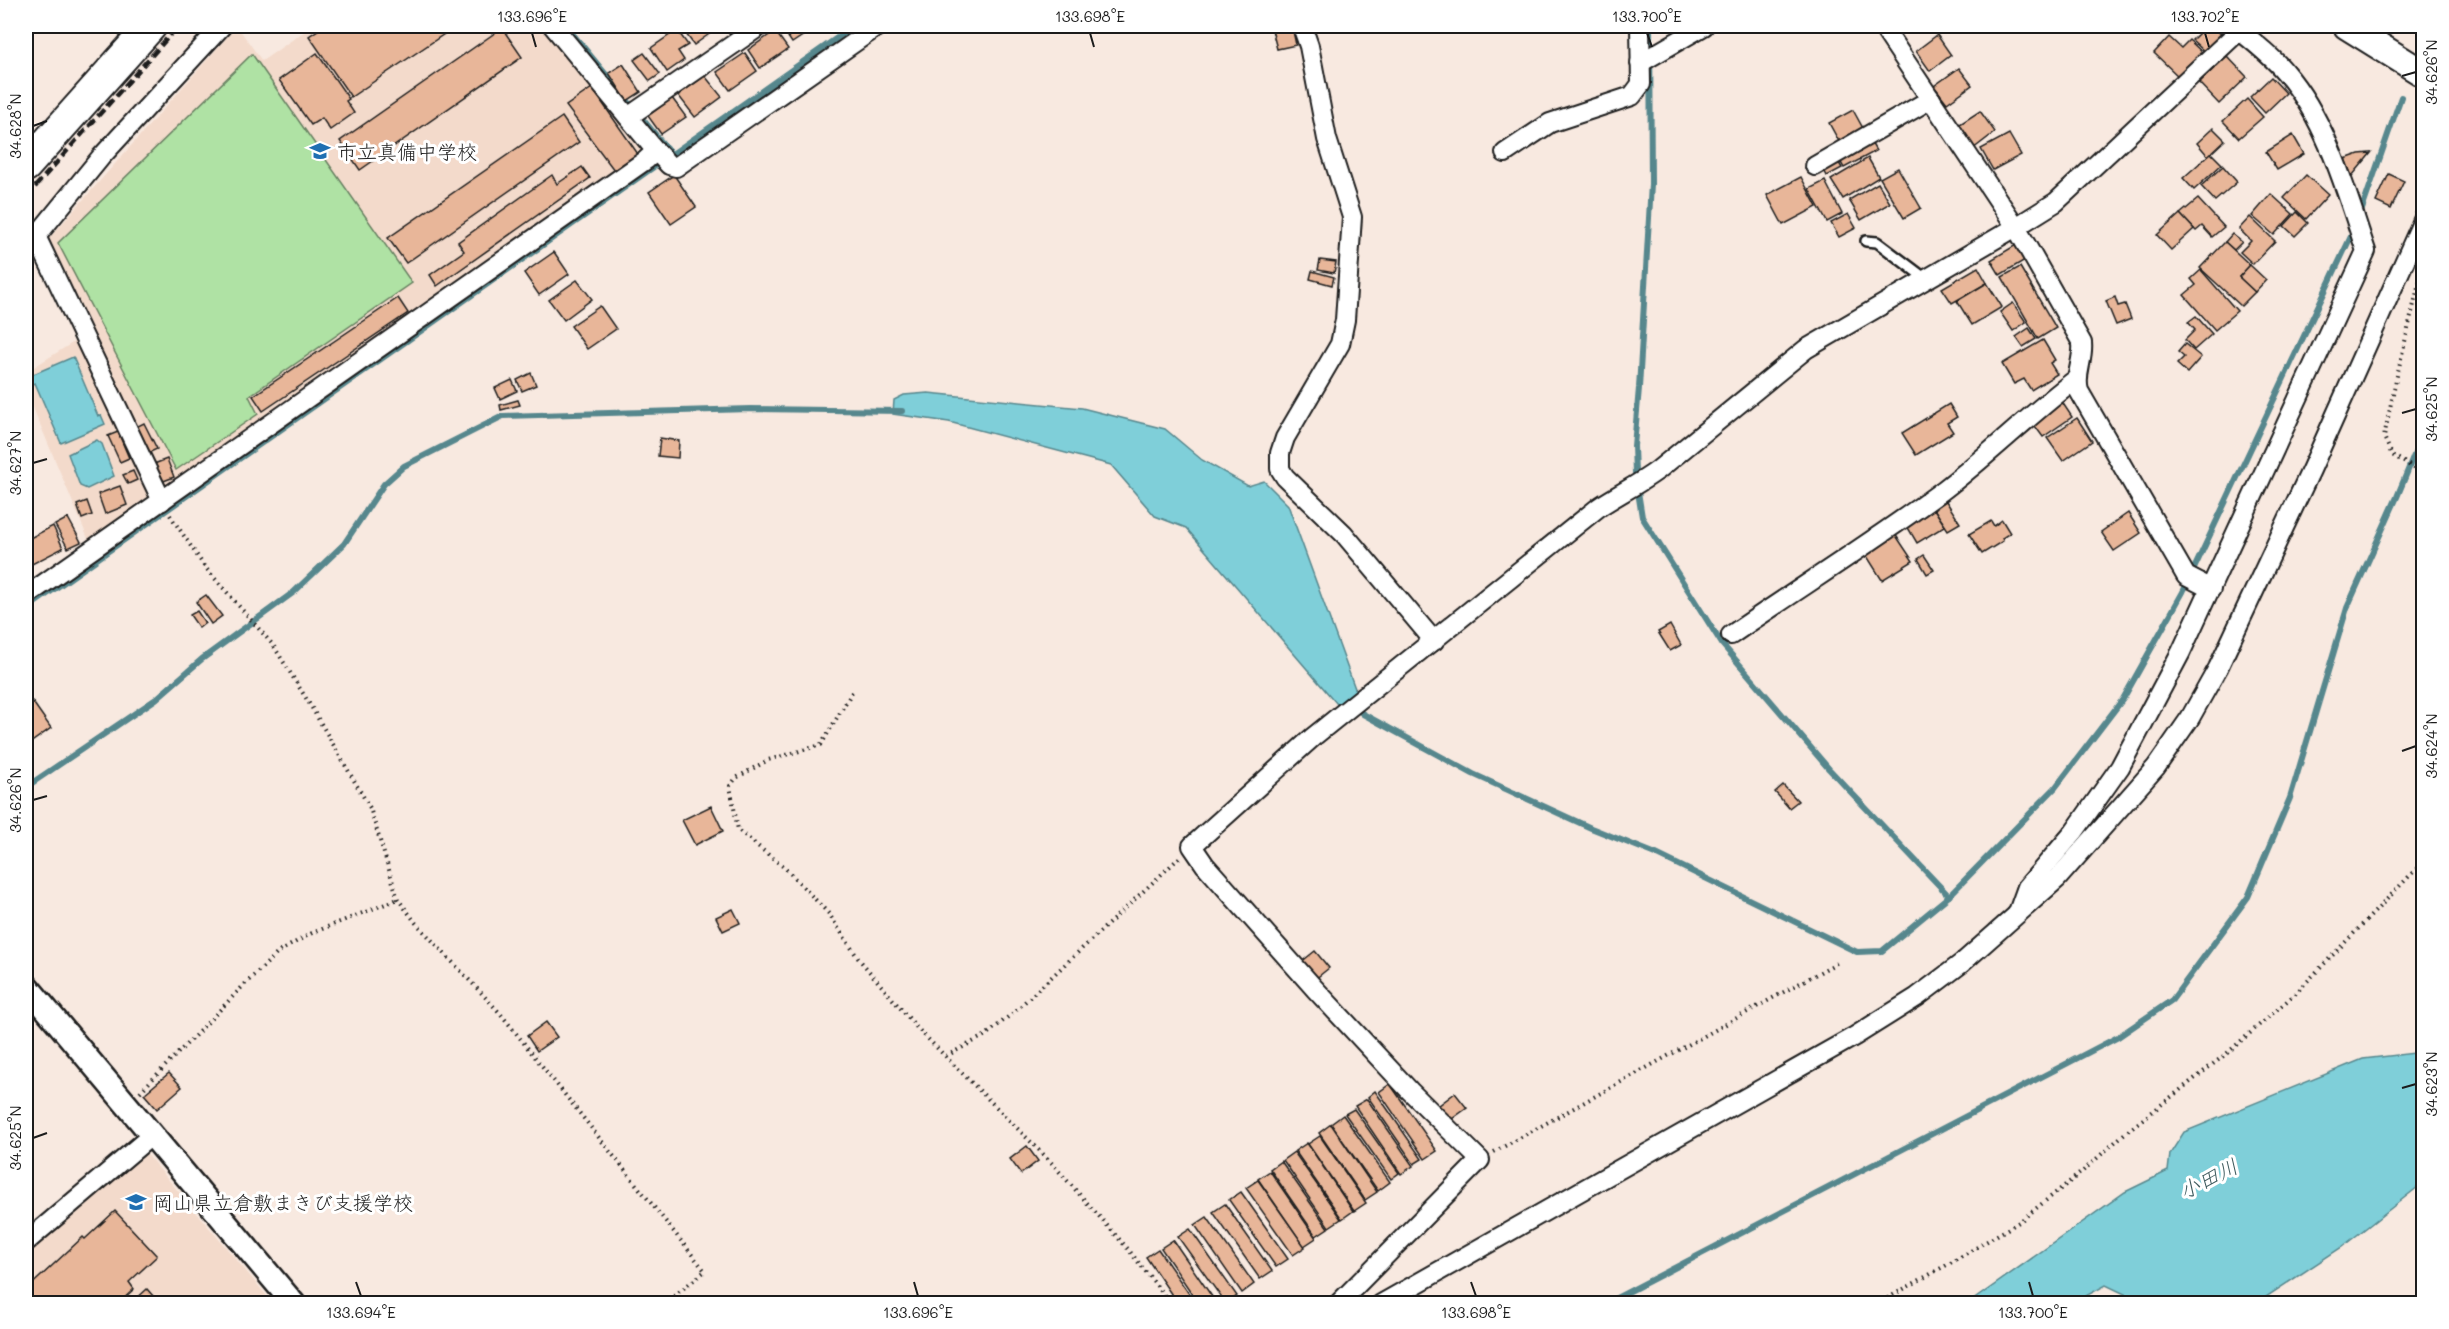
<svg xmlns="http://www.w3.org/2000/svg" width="2449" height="1329" viewBox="0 0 2449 1329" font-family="Mali,'Klee One',sans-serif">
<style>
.built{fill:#f3dacb}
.park{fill:#afe2a4;stroke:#667f60;stroke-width:1.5}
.water{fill:#7fcfd9;stroke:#57878d;stroke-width:1.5}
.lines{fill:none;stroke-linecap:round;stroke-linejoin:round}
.stream{stroke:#57878d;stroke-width:6}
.building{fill:#e8b699;stroke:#1c1c1c;stroke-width:1.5}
.service-casing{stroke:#1c1c1c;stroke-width:14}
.minor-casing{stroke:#1c1c1c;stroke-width:22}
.tertiary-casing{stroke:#1c1c1c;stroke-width:27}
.secondary-casing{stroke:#1c1c1c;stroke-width:30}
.trunk-casing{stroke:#1c1c1c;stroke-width:34}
.path{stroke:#1c1c1c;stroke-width:4;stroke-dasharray:1.5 4.5;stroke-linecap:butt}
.service{stroke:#fff;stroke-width:9}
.minor{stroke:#fff;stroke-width:18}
.tertiary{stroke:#fff;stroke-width:22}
.secondary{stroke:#fff;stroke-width:26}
.trunk{stroke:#fff;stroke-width:30}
.rail{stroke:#1c1c1c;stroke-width:4.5;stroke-dasharray:9 4.5;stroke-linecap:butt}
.ticks{fill:none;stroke:#1c1c1c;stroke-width:2}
.labels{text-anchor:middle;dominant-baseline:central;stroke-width:6;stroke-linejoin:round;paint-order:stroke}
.poi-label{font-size:20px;fill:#1c1c1c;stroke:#fff;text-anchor:start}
.water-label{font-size:21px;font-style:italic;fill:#3f5b5e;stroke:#fff}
.neatline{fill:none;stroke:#1c1c1c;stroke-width:2}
.ticks-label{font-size:15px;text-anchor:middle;fill:#1c1c1c}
</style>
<rect width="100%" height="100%" fill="#f8e9e0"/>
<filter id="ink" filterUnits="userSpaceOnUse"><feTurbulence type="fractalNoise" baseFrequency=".0167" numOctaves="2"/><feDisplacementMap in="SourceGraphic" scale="12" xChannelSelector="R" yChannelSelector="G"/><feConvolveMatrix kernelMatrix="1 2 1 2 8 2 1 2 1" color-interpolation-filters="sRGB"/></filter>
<g filter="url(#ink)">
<g class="built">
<path d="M237 26 262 61 312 26H542L644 147 643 156 167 488 158 485 45 243Z"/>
<path d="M77 340 149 496 89 541 26 391V372Z"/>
<path d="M145 1152 273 1303 26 1304V1252Z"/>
</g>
<path class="park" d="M252 54 412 283 249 396 258 414 176 470 58 243Z"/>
<g class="water">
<path d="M73 357 98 416 101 415 105 424 61 443 35 383 32 384 29 376Z"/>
<path d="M928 393 1082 408 1165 429 1202 460 1248 486 1264 481 1288 505 1357 694 1345 703 1337 704 1186 528 1155 516 1111 465 949 422 893 414 894 400 904 395Z"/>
<path d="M97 440 102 444 114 476 87 489 80 486 68 454Z"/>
<path d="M2423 1052V1183L2342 1247 2257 1303H2129V1296L2106 1285 2073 1303H1969L2125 1192 2168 1171 2170 1154 2184 1132 2363 1059Z"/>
</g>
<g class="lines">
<g class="stream">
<path d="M566 26 672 155"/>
<path d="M1650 26 1651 184 1639 388 1634 446 1635 473 1642 517 1722 644 1829 769 1949 896"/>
<path d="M2359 218 2401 97"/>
<path d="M26 609 854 26"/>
<path d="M1355 707 1363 714 1473 774 1591 828 1656 854 1857 952 1882 951 1949 896 2055 788 2123 699 2183 592 2354 230"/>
<path d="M26 787 156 699 202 659 294 592 344 544 384 484 404 466 503 416 750 409 902 411"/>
<path d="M1605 1304 2118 1037 2172 1000 2248 897 2290 798 2347 608 2397 497 2424 431"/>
</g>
</g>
<g class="building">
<path d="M324 26H456L351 97 309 36Z"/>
<path d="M683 26H718L719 27 694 45 681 27Z"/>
<path d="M724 26H743L730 34Z"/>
<path d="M786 26H803L807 33 792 43 782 28Z"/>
<path d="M1271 26H1292L1296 45 1277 49Z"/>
<path d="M2206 26H2212L2222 35 2205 52 2192 40Z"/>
<path d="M502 28 522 57 360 170 340 141Z"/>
<path d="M677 30 688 45 678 51 684 60 667 72 651 48Z"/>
<path d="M775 31 788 49 760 68 748 50Z"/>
<path d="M1937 35 1951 55 1930 71 1916 51Z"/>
<path d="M2169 37 2181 48 2189 40 2204 54 2180 78 2154 53Z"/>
<path d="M317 53 349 99 346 101 354 113 330 130 322 118 311 125 279 80Z"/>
<path d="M644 53 660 74 650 81 634 60Z"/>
<path d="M745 53 757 71 730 90 717 72Z"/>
<path d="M2227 56 2247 77 2219 104 2199 83Z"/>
<path d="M623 64 641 92 627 101 609 73Z"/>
<path d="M1959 68 1972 85 1947 103 1934 86Z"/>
<path d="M705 76 722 97 695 117 678 95Z"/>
<path d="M2271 77 2286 93 2265 113 2250 97Z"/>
<path d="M592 88 638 154 614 170 566 106Z"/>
<path d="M672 98 686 117 661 134 648 116Z"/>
<path d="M2247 99 2263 117 2239 138 2223 121Z"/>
<path d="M1853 110 1865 132 1841 145 1829 123Z"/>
<path d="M1980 111 1995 132 1973 149 1957 126Z"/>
<path d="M562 117 579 142 406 263 388 238Z"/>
<path d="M2213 128 2225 140 2208 156 2197 143Z"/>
<path d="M2009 134 2021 155 1993 170 1981 149Z"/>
<path d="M2293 135 2304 154 2277 170 2266 152Z"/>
<path d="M1869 139 1876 151 1844 168 1838 157Z"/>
<path d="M2211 153 2222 164 2194 190 2183 178Z"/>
<path d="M2371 153 2352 176 2345 159 2359 154Z"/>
<path d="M1836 158 1842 168 1827 176 1822 166Z"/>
<path d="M1868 158 1879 177 1843 199 1831 180Z"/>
<path d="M2223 166 2237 182 2215 201 2201 186Z"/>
<path d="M582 167 590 178 437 286 430 275 464 251 458 242 552 175 557 184Z"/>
<path d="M1898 168 1921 208 1904 218 1880 178Z"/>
<path d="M2389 174 2404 181 2391 209 2376 202Z"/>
<path d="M674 175 696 207 671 224 649 192Z"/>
<path d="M2306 175 2328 195 2306 219 2284 198Z"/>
<path d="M1801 177 1817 207 1783 225 1767 195Z"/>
<path d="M1825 181 1842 214 1827 222 1809 189Z"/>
<path d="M1878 183 1890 203 1861 220 1849 200Z"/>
<path d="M2271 194 2293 214 2274 235 2252 216Z"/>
<path d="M2198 199 2224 227 2212 237 2202 226 2196 231 2180 214Z"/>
<path d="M2297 212 2308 223 2295 236 2284 226Z"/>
<path d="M1848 214 1856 228 1839 237 1831 223Z"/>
<path d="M2180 214 2194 229 2171 250 2157 235Z"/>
<path d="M2250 217 2275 241 2253 264 2240 252 2251 241 2239 229Z"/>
<path d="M2232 234 2242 242 2234 250 2225 242Z"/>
<path d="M2225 242 2250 265 2239 277 2255 292 2241 306 2200 268Z"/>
<path d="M2016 245 2025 260 2000 275 1991 260Z"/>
<path d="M554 252 569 274 539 295 524 273Z"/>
<path d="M1320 260 1336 262 1334 273 1318 270Z"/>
<path d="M2250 265 2266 280 2255 292 2239 277Z"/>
<path d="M1978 267 1987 283 1952 303 1942 288Z"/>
<path d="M2020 267 2056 328 2038 339 2002 277Z"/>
<path d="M2201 270 2237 311 2215 330 2184 295 2196 285 2191 279Z"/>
<path d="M1312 271 1334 277 1332 285 1310 279Z"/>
<path d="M577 280 592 299 564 320 549 300Z"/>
<path d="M1987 283 2002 307 1972 325 1957 301Z"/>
<path d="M2115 297 2118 306 2125 304 2131 319 2116 325 2106 301Z"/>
<path d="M398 298 408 313 263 411 253 396Z"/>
<path d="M2013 303 2026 322 2013 331 2000 312Z"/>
<path d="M600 306 616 329 587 349 571 326Z"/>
<path d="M2196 316 2212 334 2194 350 2185 340 2195 330 2188 322Z"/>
<path d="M2029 328 2036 339 2023 347 2016 337Z"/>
<path d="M2043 340 2055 360 2050 363 2057 374 2031 390 2024 379 2014 384 2002 364Z"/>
<path d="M2185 344 2201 357 2187 373 2177 364 2184 357 2178 352Z"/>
<path d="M531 373 536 385 522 391 517 380Z"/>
<path d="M512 380 517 391 500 399 495 388Z"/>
<path d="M518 400 520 405 501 410 500 405Z"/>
<path d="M2062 402 2072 417 2043 437 2032 422Z"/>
<path d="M1949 404 1957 417 1947 423 1953 432 1916 455 1902 433Z"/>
<path d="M2077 418 2092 441 2063 461 2047 438Z"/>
<path d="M144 423 157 449 146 454 134 428Z"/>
<path d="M118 432 129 458 120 462 108 436Z"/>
<path d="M660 438 679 441 678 458 658 456Z"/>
<path d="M167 459 174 477 161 482 154 464Z"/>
<path d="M133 471 137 480 128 484 123 475Z"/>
<path d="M120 486 127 505 105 514 98 494Z"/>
<path d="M87 501 92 515 82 519 77 505Z"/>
<path d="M1946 501 1960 523 1948 530 1934 509Z"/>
<path d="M1934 509 1945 526 1917 543 1907 526Z"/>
<path d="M2128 513 2141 533 2114 551 2101 532Z"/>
<path d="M68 518 81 542 68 548 55 525Z"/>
<path d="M2002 520 2010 533 2002 538 2003 541 1982 554 1969 534 1991 521 1994 526Z"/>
<path d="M53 526 63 548 30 565 26 555V540Z"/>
<path d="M1895 534 1913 561 1882 580 1865 553Z"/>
<path d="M1924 555 1934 570 1927 574 1918 559Z"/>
<path d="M206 595 222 616 211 624 196 602Z"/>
<path d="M197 611 205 623 199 628 190 615Z"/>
<path d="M1670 625 1681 645 1670 651 1658 632Z"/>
<path d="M32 701 51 728 26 746V705Z"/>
<path d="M1783 785 1798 801 1789 808 1775 792Z"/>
<path d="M711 806 723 831 695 845 682 820Z"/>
<path d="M733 909 740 923 723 931 716 917Z"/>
<path d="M1315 951 1329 968 1314 980 1300 963Z"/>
<path d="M546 1022 557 1037 537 1051 527 1036Z"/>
<path d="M169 1073 182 1087 157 1109 144 1094Z"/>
<path d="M1390 1084 1437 1151 1425 1159 1379 1092Z"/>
<path d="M1375 1091 1422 1159 1414 1164 1368 1097Z"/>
<path d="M1455 1093 1467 1108 1449 1121 1438 1106Z"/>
<path d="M1367 1099 1413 1166 1401 1174 1355 1106Z"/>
<path d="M1354 1109 1399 1173 1391 1179 1345 1114Z"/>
<path d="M1343 1115 1390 1182 1378 1191 1331 1124Z"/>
<path d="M1331 1124 1377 1192 1365 1200 1319 1133Z"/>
<path d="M1320 1136 1366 1203 1354 1211 1308 1144Z"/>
<path d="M1307 1143 1353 1211 1342 1219 1295 1151Z"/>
<path d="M1027 1146 1038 1161 1021 1174 1010 1159Z"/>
<path d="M1294 1152 1341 1219 1329 1227 1283 1160Z"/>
<path d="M1281 1161 1328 1228 1316 1236 1270 1169Z"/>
<path d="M1270 1171 1316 1238 1304 1246 1258 1179Z"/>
<path d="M1258 1180 1305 1247 1293 1255 1246 1188Z"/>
<path d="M1241 1192 1288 1259 1276 1267 1229 1200Z"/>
<path d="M1225 1204 1272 1271 1260 1279 1213 1212Z"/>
<path d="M115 1211 157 1256 129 1282 134 1289 118 1304H26V1290L83 1237 85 1239Z"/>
<path d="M1207 1217 1254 1284 1242 1293 1195 1225Z"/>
<path d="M1190 1229 1237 1296 1226 1304 1178 1237Z"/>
<path d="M1173 1240 1217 1304H1199L1161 1248Z"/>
<path d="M1158 1249 1196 1304H1178L1146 1257Z"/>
<path d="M147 1289 160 1304H131Z"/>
</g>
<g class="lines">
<g class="service-casing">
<path id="service" d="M1866 241 1877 242 1926 279"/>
</g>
<g class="minor-casing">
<g id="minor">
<path d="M553 26 656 151"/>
<path d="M1302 26 1309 46 1327 139 1352 217 1345 320 1340 344 1285 438 1280 453V469L1285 477 1344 534 1434 641"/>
<path d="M1882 26 2016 227 2082 343C2084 361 2074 374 2079 391L2182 569 2186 576 2211 589"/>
<path d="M1640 63 1704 26"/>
<path d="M628 117 760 26"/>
<path d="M1505 153 1550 123 1632 96 1641 84 1640 26"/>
<path d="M1815 166 1931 99"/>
<path d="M36 236 162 501"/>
<path d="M26 249 101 157 222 26"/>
<path d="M26 596 646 160 656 151 669 165 676 167 878 26"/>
<path d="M1731 635C1801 587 1874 541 1942 491 1988 456 2029 415 2075 380"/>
<path d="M2018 912 2027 887 2074 832 2120 767 2181 652 2366 251C2346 191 2327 121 2285 72 2271 55 2251 40 2234 26"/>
<path d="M26 1242 152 1135"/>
<path d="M1338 1304 1480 1160 1410 1091 1315 989 1205 865 1192 846 1313 737 1599 507C1619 494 1639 484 1658 470L1806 349 2016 227 2056 202 2240 30"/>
<path d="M1381 1304 1855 1036 1917 997 1962 963 2057 879 2156 767 2190 718 2218 668 2311 470 2424 218"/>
</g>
</g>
<g class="tertiary-casing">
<path id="tertiary" d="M26 985 294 1304"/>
</g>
<g class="secondary-casing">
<path id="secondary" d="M2347 26 2424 74"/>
</g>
<g class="trunk-casing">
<path id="trunk" d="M26 166 151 26"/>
</g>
<g class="path">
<path d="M2422 270 2395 384 2384 437 2392 455 2424 474"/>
<path d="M170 515 204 566 273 645 309 703 370 808 398 899 416 923 500 1013 705 1271 664 1304"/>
<path d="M852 692 821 745 768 760 736 778 730 786 738 830 786 869 812 896 829 914 858 958 918 1029 1049 1160 1128 1249 1171 1304"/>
<path d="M946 1056 986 1035 1013 1013 1180 857"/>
<path d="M140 1092 248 981 280 951 312 933 398 899"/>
<path d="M1494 1152 1840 961"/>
<path d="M1877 1304 1952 1262 2019 1222 2083 1171 2124 1134 2226 1054 2295 994 2424 861"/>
</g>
<use href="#service" class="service"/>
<use href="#minor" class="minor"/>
<use href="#tertiary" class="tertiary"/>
<use href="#secondary" class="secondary"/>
<use href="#trunk" class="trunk"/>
<path class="rail" d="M26 197 178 26"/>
</g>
</g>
<path class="ticks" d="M532 33 536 47M1090 33 1094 47M1647 33 1652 47M2205 33 2209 47M2402 76 2416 72M33 126 47 121M2402 413 2416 409M33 463 47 459M2402 751 2416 746M33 800 47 796M2402 1088 2416 1084M33 1138 47 1133M356 1282 361 1296M914 1282 918 1296M1471 1282 1476 1296M2029 1282 2033 1296"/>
<defs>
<g id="school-bare" transform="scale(1.62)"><path d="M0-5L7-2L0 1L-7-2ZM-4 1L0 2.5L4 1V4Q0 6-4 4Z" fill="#1f6fb2" stroke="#fff" stroke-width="2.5" paint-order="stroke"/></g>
</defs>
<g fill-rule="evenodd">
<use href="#school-bare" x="320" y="151"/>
<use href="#school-bare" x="136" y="1202"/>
</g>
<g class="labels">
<g class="poi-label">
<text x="337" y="151">市立真備中学校</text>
<text x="153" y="1202">岡山県立倉敷まきび支援学校</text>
</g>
<g class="water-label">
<text transform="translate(2208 1178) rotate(-27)">小田川</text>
</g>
</g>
<rect width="2449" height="1329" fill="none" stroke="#fff" stroke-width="66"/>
<rect x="33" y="33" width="2383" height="1263" class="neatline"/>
<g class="ticks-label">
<text x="532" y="22">133.696°E</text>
<text x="1090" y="22">133.698°E</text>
<text x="1647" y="22">133.700°E</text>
<text x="2205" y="22">133.702°E</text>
<text transform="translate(2432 72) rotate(-90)" y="5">34.626°N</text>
<text transform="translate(16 126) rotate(-90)" y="5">34.628°N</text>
<text transform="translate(2432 409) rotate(-90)" y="5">34.625°N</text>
<text transform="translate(16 463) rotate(-90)" y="5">34.627°N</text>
<text transform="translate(2432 746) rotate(-90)" y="5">34.624°N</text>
<text transform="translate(16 800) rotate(-90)" y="5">34.626°N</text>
<text transform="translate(2432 1084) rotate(-90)" y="5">34.623°N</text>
<text transform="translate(16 1138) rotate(-90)" y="5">34.625°N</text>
<text x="361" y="1318">133.694°E</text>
<text x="918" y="1318">133.696°E</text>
<text x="1476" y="1318">133.698°E</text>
<text x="2033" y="1318">133.700°E</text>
</g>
</svg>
